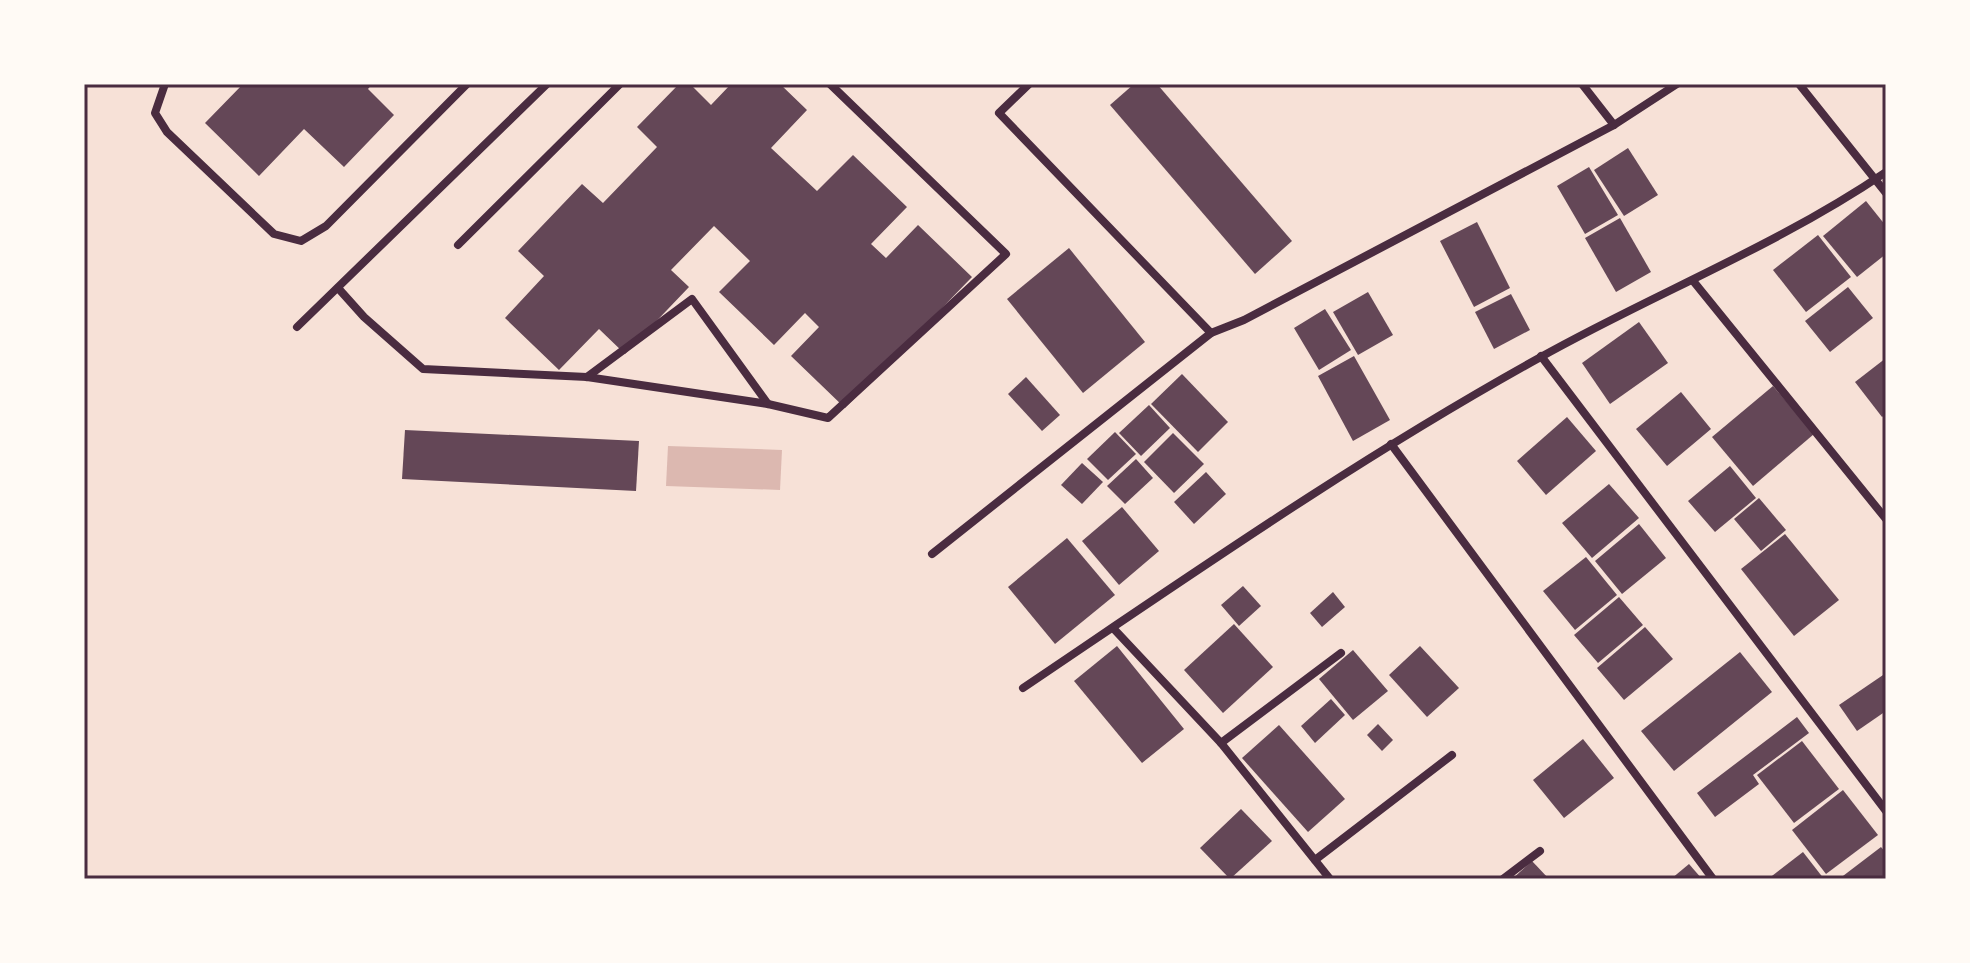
<svg xmlns="http://www.w3.org/2000/svg" width="1970" height="963" viewBox="0 0 1970 963" font-family="Barlow,sans-serif">
<style>
.water{fill:#dcb8b0}
.building{fill:#644757}
.lines{fill:none;stroke-linecap:round;stroke-linejoin:round}
.minor{stroke:#4a2c40;stroke-width:8}
.neatline{fill:none;stroke:#4a2c40;stroke-width:3}
</style>
<rect width="100%" height="100%" fill="#f7e1d7"/>
<path class="water" d="M668 446 782 450 780 490 666 486Z"/>
<g class="building">
<path d="M243 84H372L368 89 394 115 344 167 304 129 259 176 205 123Z"/>
<path d="M679 84H690L711 105 731 84H780L807 110 771 148 817 191 853 155 907 207 871 244 886 258 918 225 972 277 845 408 791 356 819 327 805 313 774 345 719 292 750 261 714 226 671 270 689 287 625 354 599 329 559 370 505 318 544 276 518 251 582 184 603 203 657 147 637 127Z"/>
<path d="M1134 84H1157L1292 241 1255 274 1110 105Z"/>
<path d="M1628 148 1658 195 1624 216 1594 170Z"/>
<path d="M1589 167 1618 215 1585 234 1557 186Z"/>
<path d="M1866 201 1886 226V254L1857 277 1823 236Z"/>
<path d="M1620 218 1651 272 1616 292 1585 238Z"/>
<path d="M1477 222 1510 288 1474 307 1440 241Z"/>
<path d="M1818 235 1851 277 1806 312 1773 270Z"/>
<path d="M1069 248 1145 342 1083 393 1007 299Z"/>
<path d="M1848 287 1873 318 1830 352 1805 321Z"/>
<path d="M1368 292 1393 335 1358 355 1333 312Z"/>
<path d="M1511 294 1530 330 1494 349 1475 312Z"/>
<path d="M1325 309 1351 350 1319 370 1294 328Z"/>
<path d="M1639 322 1668 363 1610 404 1582 363Z"/>
<path d="M1354 356 1390 420 1353 441 1318 376Z"/>
<path d="M1886 358V414L1882 417 1855 382Z"/>
<path d="M1182 374 1228 422 1198 452 1151 404Z"/>
<path d="M1026 377 1060 415 1042 431 1008 394Z"/>
<path d="M1773 386 1814 434 1753 486 1712 437Z"/>
<path d="M1681 392 1711 429 1667 466 1636 429Z"/>
<path d="M1149 405 1170 428 1141 456 1119 433Z"/>
<path d="M1567 417 1596 451 1546 495 1517 461Z"/>
<path d="M405 430 639 441 636 491 402 479Z"/>
<path d="M1115 432 1136 454 1108 480 1087 459Z"/>
<path d="M1173 433 1204 464 1174 493 1144 462Z"/>
<path d="M1136 459 1153 478 1125 504 1107 486Z"/>
<path d="M1082 463 1103 482 1082 504 1061 485Z"/>
<path d="M1730 466 1756 498 1715 532 1688 501Z"/>
<path d="M1206 472 1226 494 1194 524 1174 502Z"/>
<path d="M1609 484 1639 518 1592 558 1562 523Z"/>
<path d="M1759 498 1786 530 1761 551 1734 519Z"/>
<path d="M1122 507 1159 551 1119 585 1082 541Z"/>
<path d="M1639 524 1666 558 1622 594 1595 561Z"/>
<path d="M1785 534 1839 600 1794 636 1741 569Z"/>
<path d="M1067 538 1115 595 1055 644 1008 587Z"/>
<path d="M1586 557 1617 595 1575 630 1543 591Z"/>
<path d="M1243 586 1261 606 1239 626 1221 605Z"/>
<path d="M1333 592 1345 607 1322 627 1310 613Z"/>
<path d="M1619 597 1643 625 1598 663 1574 635Z"/>
<path d="M1234 624 1273 667 1223 713 1184 670Z"/>
<path d="M1645 627 1673 659 1624 700 1597 668Z"/>
<path d="M1117 646 1184 729 1142 763 1074 681Z"/>
<path d="M1420 646 1459 688 1427 717 1389 675Z"/>
<path d="M1353 650 1388 691 1353 720 1319 679Z"/>
<path d="M1740 652 1772 692 1674 771 1641 731Z"/>
<path d="M1886 673V711L1857 731 1839 705Z"/>
<path d="M1331 699 1345 715 1315 743 1301 726Z"/>
<path d="M1797 717 1809 733 1753 775 1759 784 1715 817 1697 793Z"/>
<path d="M1378 724 1393 740 1382 751 1367 735Z"/>
<path d="M1279 725 1345 799 1308 832 1242 758Z"/>
<path d="M1583 739 1614 778 1564 818 1533 780Z"/>
<path d="M1802 741 1839 789 1794 823 1757 775Z"/>
<path d="M1843 790 1878 835 1826 874 1792 830Z"/>
<path d="M1241 809 1272 841 1230 879 1200 848Z"/>
<path d="M1881 847 1886 853V879H1839Z"/>
<path d="M1803 852 1824 879H1768Z"/>
<path d="M1532 861 1549 879H1512Z"/>
<path d="M1689 864 1702 879H1671Z"/>
</g>
<g class="lines">
<g class="minor">
<path d="M165 84 155 113 167 132 274 234 301 241 326 226 467 84"/>
<path d="M1029 84 999 113 1211 333"/>
<path d="M1582 84 1614 125"/>
<path d="M1799 84 1886 193"/>
<path d="M458 245 620 84"/>
<path d="M1694 282 1886 519"/>
<path d="M338 288 364 317 423 369 587 377 768 404 828 418 1006 254 830 84"/>
<path d="M297 327 547 84"/>
<path d="M1541 356 1886 811"/>
<path d="M587 377 692 299 768 404"/>
<path d="M1391 444 1713 879"/>
<path d="M932 554 1211 333 1244 320 1614 125 1677 84"/>
<path d="M1113 628 1221 743 1330 879"/>
<path d="M1023 688C1192 574 1360 457 1539 358 1653 294 1777 246 1886 172"/>
<path d="M1221 743 1341 653"/>
<path d="M1315 860 1452 755"/>
<path d="M1503 879 1540 851"/>
</g>
</g>
<rect width="1970" height="963" fill="none" stroke="#fffaf5" stroke-width="172"/>
<rect x="86" y="86" width="1798" height="791" class="neatline"/>
</svg>
